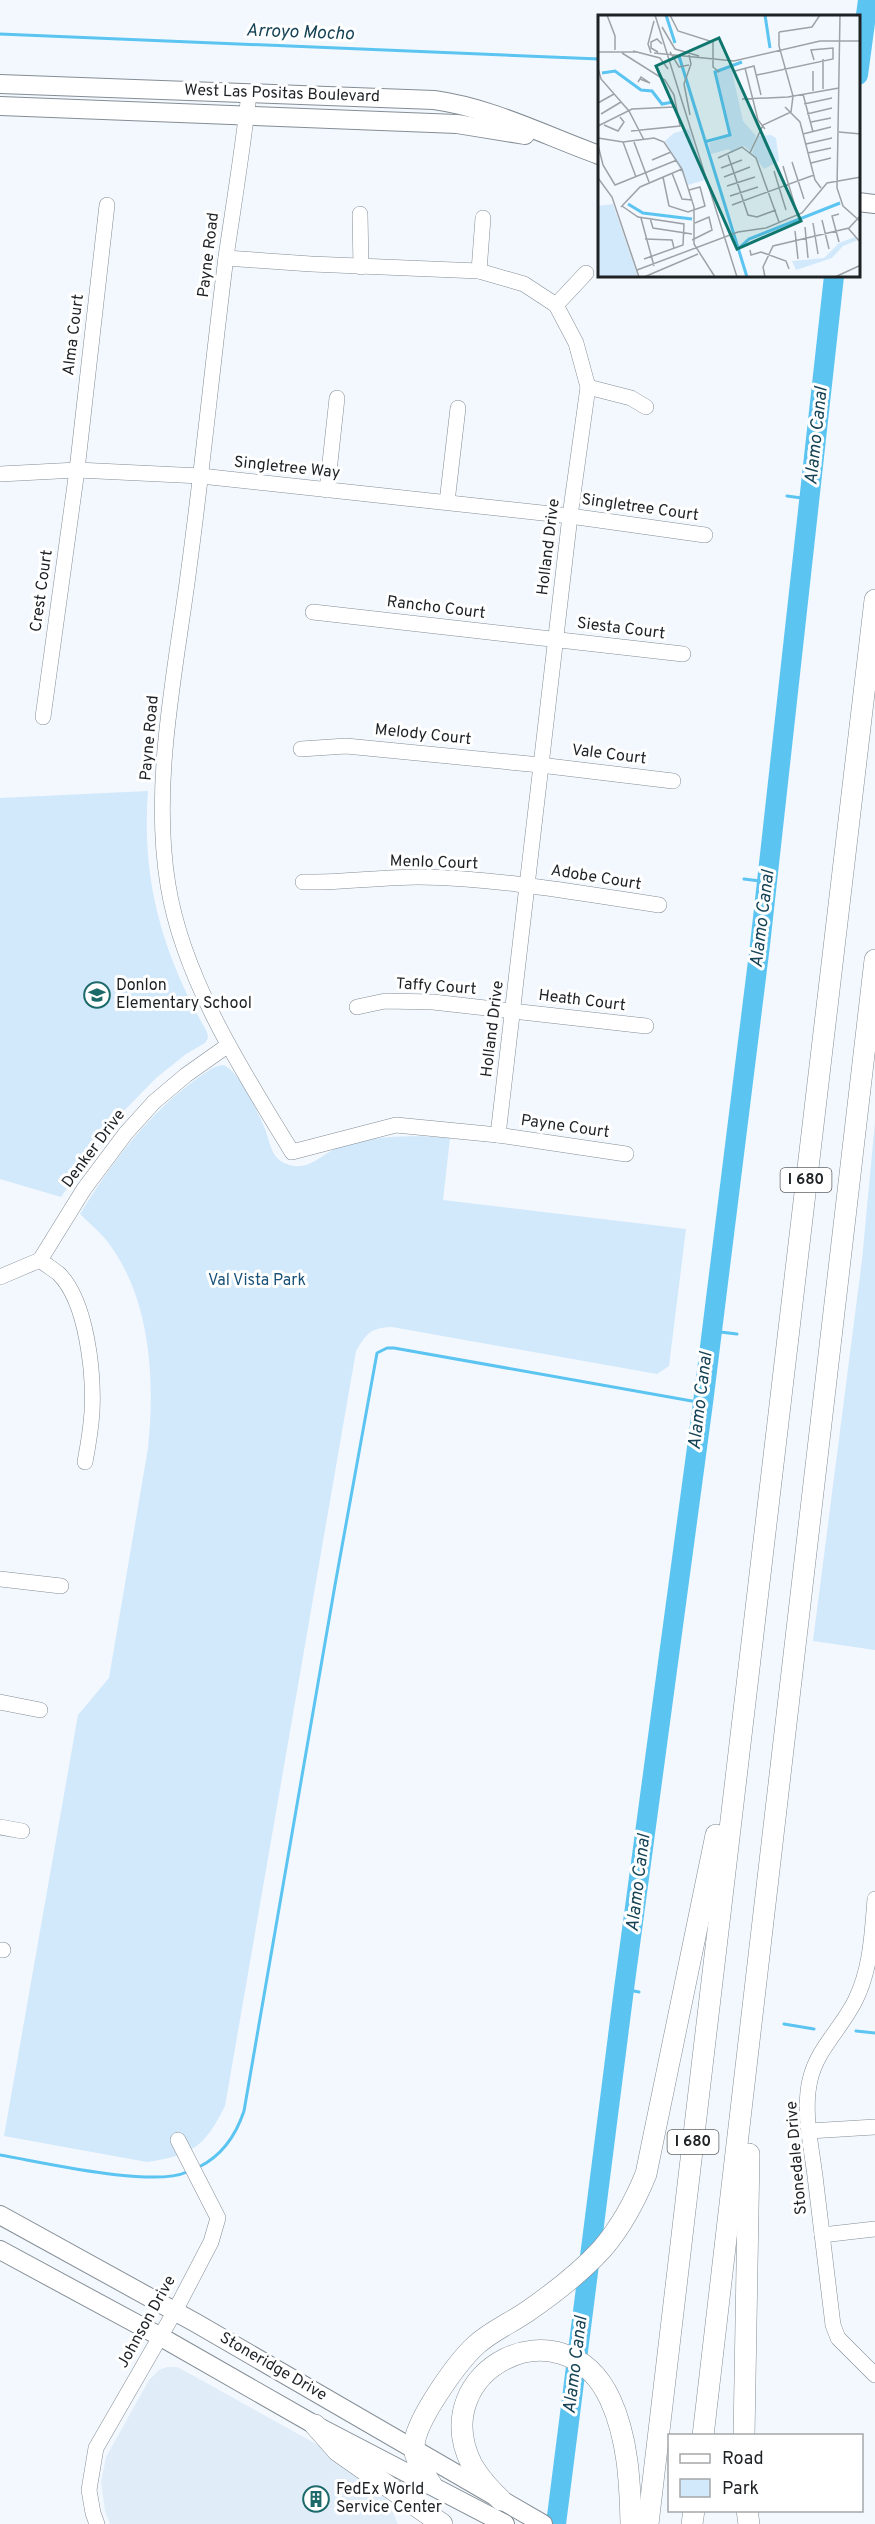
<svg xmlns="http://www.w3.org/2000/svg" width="875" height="2524" viewBox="0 0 875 2524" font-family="Overpass,sans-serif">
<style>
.built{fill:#e0edf9}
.green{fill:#d2e8fb}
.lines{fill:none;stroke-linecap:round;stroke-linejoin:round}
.stream{stroke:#5bc4f1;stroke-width:3}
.river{stroke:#5bc4f1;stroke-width:20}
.minor-casing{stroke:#848d95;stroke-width:16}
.major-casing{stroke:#848d95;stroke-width:20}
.highway-casing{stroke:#848d95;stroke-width:22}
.minor{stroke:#fff;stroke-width:15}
.major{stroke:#fff;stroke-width:18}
.highway{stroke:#fff;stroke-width:21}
.labels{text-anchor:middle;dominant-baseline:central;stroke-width:6;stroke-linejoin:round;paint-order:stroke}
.shield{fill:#fff;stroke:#626466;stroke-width:1.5}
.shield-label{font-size:15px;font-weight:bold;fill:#1e2225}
.street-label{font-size:16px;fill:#1e2225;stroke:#fff}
.poi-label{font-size:16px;fill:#1e2225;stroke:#fff;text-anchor:start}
.park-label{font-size:16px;fill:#195279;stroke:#fff}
.water-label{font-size:18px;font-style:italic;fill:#164356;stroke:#fff}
.inset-river{fill:none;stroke:#5bc4f1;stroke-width:3}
.inset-road{fill:none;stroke:#9da2a7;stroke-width:1.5}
.view{fill:#0f766e;fill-opacity:0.15;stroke:#0f766e;stroke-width:3}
.inset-edge{fill:none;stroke:#1e2225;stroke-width:3}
</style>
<rect width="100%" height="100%" fill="#f2f8fe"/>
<path class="built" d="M167 2367H177L194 2376 318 2445 383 2491 398 2524H110L105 2511 101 2482 106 2457 149 2380 159 2370Z"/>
<g class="green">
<path d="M148 791C141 881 163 955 207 1032L208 1038 205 1043 186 1054 156 1078 113 1122 61 1197 0 1179V798Z"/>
<path d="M223 1065C238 1069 259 1114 265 1129 271 1145 271 1160 290 1165 310 1171 322 1153 340 1147 376 1135 412 1135 450 1138L443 1200 686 1229 669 1366 657 1374 392 1327C370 1328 367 1333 356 1351L225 2106C205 2146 193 2155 147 2162L4 2136 78 1715 109 1678 148 1448C155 1383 151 1303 112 1248 104 1235 91 1225 80 1214 112 1163 146 1116 195 1080 204 1074 212 1066 223 1065Z"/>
<path d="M875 1122V1650L813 1641 862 1260Z"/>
</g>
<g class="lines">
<g class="stream">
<path d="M858 18 868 0"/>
<path d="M0 34 599 59"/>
<path d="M787 496 809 499"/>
<path d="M744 879 767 882"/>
<path d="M712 1331 737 1334"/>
<path d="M624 1989 639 1992"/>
<path d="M784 2024 814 2029"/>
<path d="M856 2031 875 2033"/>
<path d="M0 2155C42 2162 152 2188 187 2172"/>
<path d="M199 2167C221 2156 236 2135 244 2111L335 1585 377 1353 387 1348H394L703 1403"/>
</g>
<g class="river">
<path d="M858 75 868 0"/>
<path d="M556 2524 624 1989 703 1403 760 945 834 276"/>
</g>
<g class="minor-casing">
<g id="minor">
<path d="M249 93C243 148 234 202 226 257 213 360 203 464 189 568 176 670 151 782 168 885 183 979 243 1072 292 1152L396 1125 498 1135 626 1154"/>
<path d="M360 214 361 267"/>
<path d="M226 258 311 264 479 271 524 284 556 305 576 343 588 387 570 516 498 1135"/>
<path d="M479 271 483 218"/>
<path d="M556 305 586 273"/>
<path d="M588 387 631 398 646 407"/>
<path d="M0 474 77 470 201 476 570 516 705 535"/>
<path d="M327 490 337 398"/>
<path d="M447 502 458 408"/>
<path d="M313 612 683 654"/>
<path d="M43 717 77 470 107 205"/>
<path d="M301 749 346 746 540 765 673 781"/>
<path d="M303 882C342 883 380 877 418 877 499 878 579 893 659 905"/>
<path d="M357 1007 385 1001 433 1002 646 1026"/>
<path d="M40 1260C46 1265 53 1269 59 1274 87 1302 94 1373 92 1412 91 1428 88 1446 85 1462"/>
<path d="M0 1277 40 1260 84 1189 126 1133 154 1102 186 1075 227 1046"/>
<path d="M0 1579 61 1586"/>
<path d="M0 1702 40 1710"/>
<path d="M0 1827 22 1831"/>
<path d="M875 1899C872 1934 871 1969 855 2001 841 2029 817 2049 810 2080 803 2110 811 2145 815 2176 821 2225 827 2275 833 2325L838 2338 875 2375"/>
<path d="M0 1950H3"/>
<path d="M809 2131 875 2127"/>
<path d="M822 2235 875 2229"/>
<path d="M97 2524 93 2513 89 2490 96 2448 175 2311 211 2242 218 2218 178 2140"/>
</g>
</g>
<g class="major-casing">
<g id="major">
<path d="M0 84 434 100C492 108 544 135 599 155"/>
<path d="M0 106 457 124 525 135"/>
<path d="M858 202 875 204"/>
<path d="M0 2215 196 2323 543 2524"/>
<path d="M0 2250 161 2337 315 2425 505 2524"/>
</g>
</g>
<g class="highway-casing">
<g id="highway">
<path d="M315 2425 338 2451 442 2524"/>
<path d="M703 2436 875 960"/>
<path d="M744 2436 749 2154"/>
<path d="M431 2484C424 2474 415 2458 414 2447 414 2422 457 2363 475 2346 491 2331 511 2323 528 2311 554 2293 581 2272 602 2249 621 2227 635 2201 646 2174L716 1835"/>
<path d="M501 2500C490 2489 480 2479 472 2465 424 2370 563 2299 610 2399 628 2438 630 2482 631 2524"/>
<path d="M747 2510 749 2524"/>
<path d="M648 2524 875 600"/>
<path d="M692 2524 694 2510"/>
</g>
</g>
<use href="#minor" class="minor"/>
<use href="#major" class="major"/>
<use href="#highway" class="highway"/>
</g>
<defs>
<g id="school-ring" transform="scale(1.35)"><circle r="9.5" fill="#fff" stroke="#1d6a6a" stroke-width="1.5"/><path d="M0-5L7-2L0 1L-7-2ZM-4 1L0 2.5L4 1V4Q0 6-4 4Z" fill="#1d6a6a"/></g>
<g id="building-ring" transform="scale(1.35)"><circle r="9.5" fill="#fff" stroke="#1d6a6a" stroke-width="1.5"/><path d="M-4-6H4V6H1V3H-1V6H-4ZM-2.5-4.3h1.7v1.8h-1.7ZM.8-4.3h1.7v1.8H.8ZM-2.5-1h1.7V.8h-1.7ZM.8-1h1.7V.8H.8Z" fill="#1d6a6a"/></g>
</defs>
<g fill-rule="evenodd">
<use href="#school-ring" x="97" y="995"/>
<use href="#building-ring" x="316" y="2499"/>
</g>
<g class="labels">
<g class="shield">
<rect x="780.5" y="1168" width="51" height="24" rx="4.5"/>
<rect x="667.5" y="2130" width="51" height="24" rx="4.5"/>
</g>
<g class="shield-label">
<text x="806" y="1180">I 680</text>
<text x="693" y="2142">I 680</text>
</g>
<g class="street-label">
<text transform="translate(282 94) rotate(2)">West Las Positas Boulevard</text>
<text transform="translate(209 255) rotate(-83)">Payne Road</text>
<text transform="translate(74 335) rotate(-83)">Alma Court</text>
<text transform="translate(287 468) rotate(6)">Singletree Way</text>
<text transform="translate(640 508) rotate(8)">Singletree Court</text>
<text transform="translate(549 547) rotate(-83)">Holland Drive</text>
<text transform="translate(42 591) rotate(-82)">Crest Court</text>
<text transform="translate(436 608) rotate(7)">Rancho Court</text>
<text transform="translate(621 629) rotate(7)">Siesta Court</text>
<text transform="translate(423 735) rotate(6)">Melody Court</text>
<text transform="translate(150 738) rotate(-85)">Payne Road</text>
<text transform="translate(609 755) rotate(7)">Vale Court</text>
<text transform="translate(434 863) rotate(2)">Menlo Court</text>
<text transform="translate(596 878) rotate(9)">Adobe Court</text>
<text transform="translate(436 987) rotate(4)">Taffy Court</text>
<text transform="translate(582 1001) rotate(7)">Heath Court</text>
<text transform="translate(493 1029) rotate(-83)">Holland Drive</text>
<text transform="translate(565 1127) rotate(8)">Payne Court</text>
<text transform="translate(94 1149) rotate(-53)">Denker Drive</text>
<text transform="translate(797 2158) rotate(-95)">Stonedale Drive</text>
<text transform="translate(147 2322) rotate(-61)">Johnson Drive</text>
<text transform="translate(273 2367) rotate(30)">Stoneridge Drive</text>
</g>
<g class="poi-label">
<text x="116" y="986">Donlon<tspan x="116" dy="18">Elementary School</tspan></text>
<text x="336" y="2490">FedEx World<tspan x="336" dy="18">Service Center</tspan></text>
</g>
<g class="park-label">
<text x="257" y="1281">Val Vista Park</text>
</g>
<g class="water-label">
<text transform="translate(300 33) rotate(2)">Arroyo Mocho</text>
<text transform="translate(817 436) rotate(-84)">Alamo Canal</text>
<text transform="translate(763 919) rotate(-83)">Alamo Canal</text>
<text transform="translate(701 1401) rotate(-83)">Alamo Canal</text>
<text transform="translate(639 1883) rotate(-83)">Alamo Canal</text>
<text transform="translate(576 2365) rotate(-83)">Alamo Canal</text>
</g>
</g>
<g transform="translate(598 15)">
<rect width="262" height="262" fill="#f2f8fe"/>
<path d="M133 52 145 106 158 121 156 128 152 136 146 131 133 138 131 134 113 139 111 128 133 121 118 61 121 55ZM91 114 107 165 90 170 67 126 76 118ZM173 120 178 123 181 146 166 154 154 138 160 121ZM15 189 40 262H0V191ZM257 222 260 225 245 231 234 243 198 255 194 246 226 243 241 228Z" fill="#d2e8fb"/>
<path class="inset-river" d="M68 0 77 28M167 0 172 33M81 41 149 262M4 58 17 56 43 75 54 76 64 89 75 87M106 127 132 120 117 57 144 47M30 189 45 198 94 204M140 234 151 224 242 188"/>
<path class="inset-road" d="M9 0 17 21V35M57 0 139 262M72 0 80 16 115 27V52L121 57M242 0 239 173 245 191 263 207M64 12 77 34 101 41M181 17 214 12 222 0M35 36 62 43 70 54M0 37H40M60 37 53 33V27L59 24 64 29M72 37 81 52 91 50M24 38 67 65 76 80 82 111 33 116M53 38 50 29 56 6M56 38 136 46 222 26H263M91 40 93 49 86 69 92 100M0 53 3 64 31 96 46 125M147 53 160 105 167 114M137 56 156 51 163 80M159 60 235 44V33L213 35 216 45M40 67 43 62 52 68 42 64M225 74V44M215 76V56M205 79 215 117M144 84 190 82 241 73M0 88 16 79M206 89 234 83M187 92 202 107 217 165 223 173M3 99 23 87M209 99 234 93M213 107 233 103M6 110 20 116 26 107 22 102M0 111 34 94 76 92M241 117 263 119M205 119 233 112M0 123 25 127 56 123 66 127 84 154 96 192V229L117 262M25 127 38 162M36 127 51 167M208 129 234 123M0 130 5 150 17 170 79 145M152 138 165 110 193 97 195 81 181 31V17M210 138 233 133M130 140 150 200 159 202 178 195M120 143 144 132 158 143 181 207M54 145 73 137M194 147 206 184M213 148 233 143M185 151 197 191M123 153 144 145M176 156 188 195M74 158 84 184 94 185M65 162 71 191 90 197 107 191 102 172 91 175M126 162 152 152M0 163 14 182 41 262M129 171 157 162M132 181 160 172M134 190 216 160M24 191 40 202 86 209 85 230 46 244M23 192 42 172 84 154M241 199 234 201 241 227M43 203 56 251M52 203 55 213 94 219M224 205 231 234M215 208 220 239M207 212 210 243M250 213 263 228M197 216 200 244M47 224 74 225 76 233M94 225 114 215 111 202 97 208M152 235 153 240 163 237 188 246 191 254M39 255 140 217 168 213 204 198 229 168 263 162M46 262 100 239M167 262 165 252 175 231 251 213 263 200M237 262 263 250"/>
<path class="view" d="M121 23 203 206 139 234 58 51Z"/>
<rect width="262" height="262" class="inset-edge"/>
</g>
<rect x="668" y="2434" width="195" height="78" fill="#ffffff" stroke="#a5a7a8" stroke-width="1.5"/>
<rect x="680" y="2454" width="30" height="9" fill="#ffffff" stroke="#a5a7a8" stroke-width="1.5"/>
<text x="722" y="2464" font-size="18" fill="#1e2225">Road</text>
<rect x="680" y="2479" width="30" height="18" fill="#d2e8fb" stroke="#a5a7a8" stroke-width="1.5"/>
<text x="722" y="2494" font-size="18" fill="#1e2225">Park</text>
</svg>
